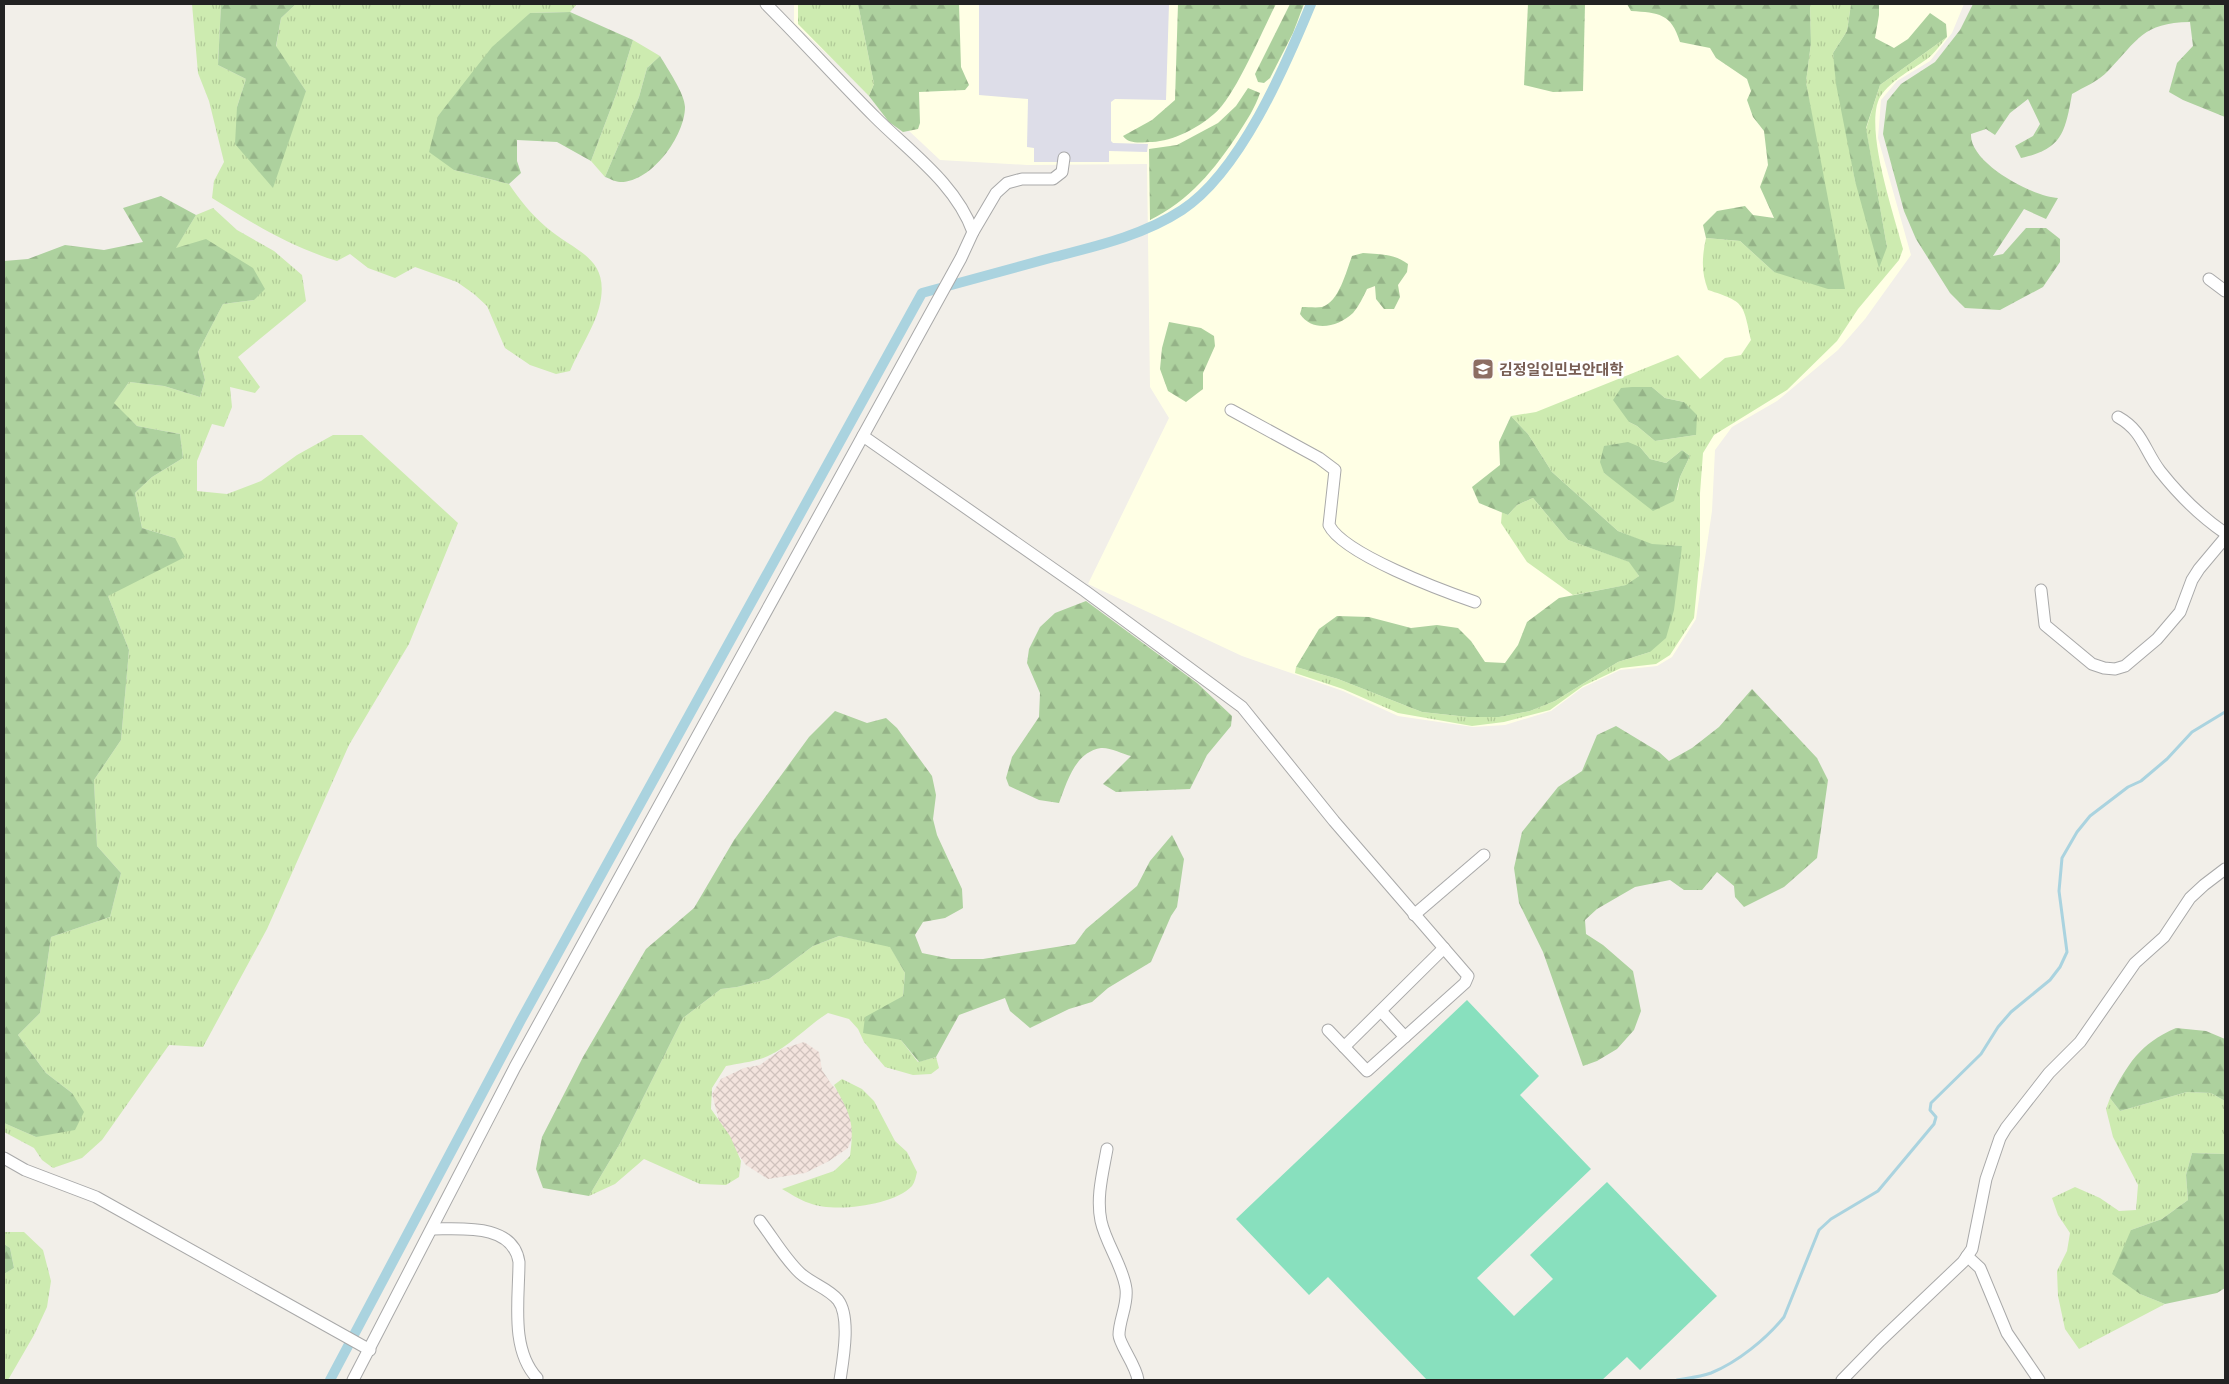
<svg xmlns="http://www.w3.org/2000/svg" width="2229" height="1384" viewBox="0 0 2229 1384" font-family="'Archivo Narrow','Noto Sans KR',sans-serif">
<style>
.education{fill:#ffffe5}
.military{fill:url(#military-cross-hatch)}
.grass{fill:url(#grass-tufts);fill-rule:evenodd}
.forest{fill:url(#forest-firs)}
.pitch{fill:#88e0be}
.plaza{fill:#dddde8}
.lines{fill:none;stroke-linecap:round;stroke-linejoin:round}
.stream{stroke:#aad3df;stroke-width:3}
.canal{stroke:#aad3df;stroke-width:10}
.minor-casing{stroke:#a9a9a9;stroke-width:13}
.minor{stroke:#fff;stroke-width:11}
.labels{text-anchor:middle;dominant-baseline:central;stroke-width:5;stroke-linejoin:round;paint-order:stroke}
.education-label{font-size:15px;font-weight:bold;fill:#785e54;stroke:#fff;text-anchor:start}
</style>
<defs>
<pattern id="military-cross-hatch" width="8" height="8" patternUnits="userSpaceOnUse" patternTransform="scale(1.25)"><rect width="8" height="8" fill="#f3e3dd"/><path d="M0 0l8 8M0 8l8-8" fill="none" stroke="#d0c2bd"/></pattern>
<pattern id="grass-tufts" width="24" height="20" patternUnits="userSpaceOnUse" patternTransform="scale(1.25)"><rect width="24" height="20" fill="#cdebb0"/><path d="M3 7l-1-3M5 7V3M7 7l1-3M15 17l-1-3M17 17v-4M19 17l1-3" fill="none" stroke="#b0c997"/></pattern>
<pattern id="forest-firs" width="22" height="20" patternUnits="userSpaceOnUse" patternTransform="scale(1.25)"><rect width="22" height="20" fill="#add19e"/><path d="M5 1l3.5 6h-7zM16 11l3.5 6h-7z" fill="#95b388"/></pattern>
</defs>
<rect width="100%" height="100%" fill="#f2efe9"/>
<path class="education" d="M794 4H1964L1952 33 1930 61 1897 81 1881 100 1878 138 1911 255 1865 319 1838 350 1777 401 1732 427 1715 450 1712 511 1696 619 1672 657 1657 666 1620 670 1582 688 1551 711 1505 725 1473 727 1398 716 1343 691 1242 656 1088 584 1169 418 1150 387 1147 164 1027 165 940 160 794 23Z"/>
<path class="military" d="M804 1042 819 1052 822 1070 832 1085 842 1095 851 1114 854 1132 848 1148 829 1161 805 1173 768 1179 746 1165 730 1143 719 1121 712 1094 721 1079 744 1068 760 1065 782 1049Z"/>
<g class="grass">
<path d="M192 4H221L218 65 246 79 237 107 306 91 276 47 281 18 296 4H577L570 12 530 13 438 116 454 170 509 184C520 200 531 214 546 227 576 253 612 257 599 308 594 327 578 352 570 371L556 374 530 365 505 348 487 306 474 294 457 282 415 267 395 278 368 268 350 254 337 261C291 247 252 223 212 198L214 181 224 162 209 101 198 73Z"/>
<path d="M798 4H858L874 84 869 96 798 24Z"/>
<path d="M1810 4H1851L1847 31 1833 53 1855 181 1887 247 1866 129 1880 85 1947 37C1941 44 1934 54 1927 59 1909 72 1897 76 1882 94 1861 121 1895 217 1903 249L1899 260 1858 309 1837 341 1787 390 1714 435 1703 453 1700 493V555L1694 618 1670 655 1656 664 1621 668 1583 686 1550 710 1504 722 1472 726 1398 713 1343 689 1295 673 1296 667 1338 679 1422 712 1468 717H1499L1530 711 1555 701 1618 662 1650 652 1682 546 1652 545 1618 531 1552 472 1528 434 1511 416 1536 412 1678 355 1700 379 1725 358 1741 355 1751 340C1743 303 1745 302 1708 290 1701 272 1702 257 1706 238L1740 241 1774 272 1820 165 1806 82 1811 43ZM1652 387 1665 398 1684 402 1696 435 1655 441 1637 426 1629 422ZM1640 447 1650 459 1666 463 1682 450 1690 456 1680 477 1678 490 1627 488 1604 473Z"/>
<path d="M633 40 660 56 647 68 639 97 605 177 591 161 617 92Z"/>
<path d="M213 208 237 230 274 251 302 275 306 301 238 357 260 387 255 393 230 387 232 407 224 427 212 424 197 461V491L227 494 261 481 297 455 333 435H362L458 523 409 644 349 745 267 929 203 1047 169 1045 102 1140 82 1158 53 1168 42 1160 34 1148 4 1132V1123L36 1137 72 1093 46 1073 18 1035 40 1013 51 937 110 917 121 873 97 846 94 780 121 740 129 650 108 596 175 538 142 528 135 493 152 477 183 458 180 434 137 426 113 404 129 382 164 386 200 397 205 380 198 352 223 304 254 300 175 249 196 215Z"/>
<path d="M1533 498 1568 540 1630 562 1639 576 1627 585 1573 595 1527 562 1501 523 1502 512 1508 515 1517 505Z"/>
<path d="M839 936 890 946 905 973 903 996 889 1005 901 1040 918 1062 936 1057 939 1068 931 1074 913 1075 885 1067 864 1042 858 1029 849 1019 828 1013C807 1026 790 1046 768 1056 755 1062 739 1063 726 1066L712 1088 711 1109 730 1136 741 1161 739 1177 726 1185 700 1184 644 1159 615 1184 589 1196 622 1140 683 1018 721 989 737 987 769 979 813 946Z"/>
<path d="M842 1079 862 1089 874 1101 895 1141 907 1152 917 1172C916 1176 915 1182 912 1186 893 1206 833 1213 809 1203 799 1200 790 1193 782 1189L834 1171 850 1156C855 1122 850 1114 834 1085Z"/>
<path d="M2187 1092 2211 1093 2225 1101V1154L2192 1153 2186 1175 2188 1200 2162 1219 2131 1230 2140 1294 2165 1304 2079 1349 2065 1329 2058 1296 2057 1271 2067 1251 2070 1233 2058 1215 2052 1198 2075 1187 2100 1198 2119 1211 2136 1210 2138 1185 2113 1137 2106 1109 2110 1098 2120 1111Z"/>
<path d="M4 1232H24L43 1250 51 1281 47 1307 34 1335 8 1380H4V1274L14 1268 10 1248 4 1244Z"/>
</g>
<g class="forest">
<path d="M221 4H296L281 18 276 46 306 91 273 188 235 144 237 107 246 79 218 65Z"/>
<path d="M858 4H959L961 67 969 85 965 90 919 92 920 123 918 129 903 132 889 122 869 96 874 84Z"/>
<path d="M1178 4H1276C1262 31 1235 97 1214 114 1198 128 1173 141 1152 142 1143 142 1129 145 1123 136L1152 120 1175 100Z"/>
<path d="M1290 4H1304L1293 33 1270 78 1264 83 1258 82 1255 74Z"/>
<path d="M1528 4H1585L1583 91 1553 92 1524 85Z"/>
<path d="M1627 4H1810L1811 43 1806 82 1845 289H1828L1774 272 1740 241 1706 238 1703 225 1717 211 1745 206 1753 215 1774 218 1760 187 1768 165 1764 131 1753 117 1747 100 1751 91 1747 79 1716 58 1710 48 1680 42C1671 13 1659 13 1631 11Z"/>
<path d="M1851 4H1879V15L1875 38 1894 48 1908 39 1930 13 1946 24 1947 37 1880 85 1866 128 1887 247 1879 268 1855 181 1836 84 1833 53 1847 31Z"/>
<path d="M1973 4H2225V117L2183 100 2169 92 2177 63 2193 46 2190 22C2142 23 2138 40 2108 71 2099 81 2084 87 2072 94 2065 133 2062 149 2021 158L2015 146 2033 136 2040 124 2028 99 2010 113 1995 135 1986 129 1971 134C1969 163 2033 197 2058 198L2046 219 2024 209 1993 256 2003 254 2026 228H2046L2060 239V262L2043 287 2000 310 1965 308 1950 293 1916 239 1904 211 1883 134 1887 101 1901 84 1935 62 1960 30Z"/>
<path d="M570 12 633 40 617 92 591 161 557 142 517 140V161L521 173 509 184 454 170 429 152 438 116 492 47 530 13Z"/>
<path d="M660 56C667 68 685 94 685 107 685 136 651 183 620 182 615 182 609 178 605 177L639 97 647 68Z"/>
<path d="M1248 88 1260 93C1255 108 1247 120 1238 134 1215 169 1189 201 1150 220L1149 149 1177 145 1218 123 1236 106Z"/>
<path d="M161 196 196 215 176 248 206 239 253 268 265 289 254 300 223 304 198 352 205 380 200 397 164 386 129 382 114 403 137 426 180 434 183 458 152 477 135 493 142 528 175 538 185 557 108 596 129 650 121 740 94 780 97 846 121 873 110 917 51 937 40 1013 18 1035 46 1073 72 1093 84 1112 75 1130 36 1137 4 1123V261L28 259 65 245 104 250 143 242 123 208Z"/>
<path d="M1363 253C1379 254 1395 254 1408 264L1407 272 1398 285 1400 297 1394 309H1384L1376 299 1375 286 1367 289C1363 297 1359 306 1353 313 1338 327 1313 333 1300 314L1302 307C1308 307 1316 308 1322 307 1339 302 1346 272 1352 256Z"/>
<path d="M1169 322 1201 328 1214 336 1215 346 1203 373V389L1186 402 1168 391 1160 369 1162 348Z"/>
<path d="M1632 387H1652L1665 398 1684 402 1697 415 1696 435 1655 441 1637 426 1629 422 1613 400 1621 388Z"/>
<path d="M1511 416 1528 434 1552 472 1618 531 1652 544 1682 546 1674 610 1666 638 1650 652 1618 662 1555 701 1530 711 1499 717H1468L1422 712 1338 679 1296 667 1319 629 1337 616 1369 617 1411 628 1437 625 1458 628 1471 641 1485 662 1505 663 1518 645 1527 622 1559 598 1626 585 1639 576 1629 562 1568 540 1533 498 1517 505 1508 515 1479 503 1472 487 1500 465 1499 442Z"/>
<path d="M1628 442 1640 447 1650 459 1666 463 1682 450 1690 456 1680 477 1674 501 1653 511 1604 473 1600 462 1604 446Z"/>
<path d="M1086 601 1197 683 1232 716 1231 726 1207 755 1190 789 1116 792 1103 784 1131 756C1123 754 1109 747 1101 748 1075 752 1067 782 1059 803L1039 800 1009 786 1006 778 1012 757 1039 717 1040 693 1027 663 1029 649 1040 627 1055 613Z"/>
<path d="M1752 689 1817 758 1828 780 1817 858 1784 887 1744 907 1735 897 1734 886 1717 872 1702 890H1684L1670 880 1635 887 1597 909 1585 920 1586 934 1603 945 1633 971 1641 1011 1634 1030 1617 1049 1597 1061 1583 1066 1543 952 1519 903 1514 868 1522 832 1558 787 1582 771 1597 735 1616 726 1659 752 1669 761 1692 748 1719 727Z"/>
<path d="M835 711 867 723 886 718 897 728 932 776 936 795 933 819 937 835 962 889 963 908 945 918 923 922 915 935 922 953 951 959H983L1075 944 1086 929 1137 886 1150 861 1172 835 1184 859 1177 907 1171 916 1151 962 1108 988 1092 1002 1069 1009 1030 1028 1010 1011 1005 998 959 1015 936 1057 919 1062 901 1040 863 1033 865 1017 903 996 905 973 890 947 839 936 813 946 769 979 737 987 721 989 683 1018 622 1140 589 1196 543 1188 536 1169 542 1137 583 1057 646 949 694 908 734 840 809 737Z"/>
<path d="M2176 1028 2206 1031 2225 1039V1101L2211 1093 2187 1092 2120 1111 2110 1098C2128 1064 2139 1044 2176 1028Z"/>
<path d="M2192 1153 2225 1154V1288L2217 1293 2165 1304 2140 1294 2112 1274 2131 1230 2162 1219 2188 1200 2186 1175Z"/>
<path d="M4 1244 10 1248 14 1268 4 1274Z"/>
</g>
<path class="pitch" d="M1467 1000 1539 1076 1520 1095 1591 1169 1477 1278 1514 1316 1553 1279 1530 1255 1607 1182 1717 1296 1640 1370 1627 1357 1602 1380H1427L1328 1277 1309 1295 1236 1219Z"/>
<path class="plaza" d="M979 4H1169L1166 100 1115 99 1111 102V141L1113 143 1148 144 1147 152 1109 151V162H1034V148L1027 147 1028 99 979 95Z"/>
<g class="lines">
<path class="stream" d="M1677 1380C1689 1378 1700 1377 1711 1373 1738 1362 1766 1339 1784 1317L1819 1230 1831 1219 1878 1191 1934 1124 1936 1117 1930 1110 1931 1103 1981 1054 1998 1027 2011 1012 2050 980 2060 967 2067 952 2059 891 2062 858 2077 832 2090 816 2128 787 2141 781 2167 759 2192 732 2225 712"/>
<path class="canal" d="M330 1380 521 1020 922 293C966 281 1010 269 1054 257 1097 246 1144 235 1182 210 1240 172 1285 67 1311 4"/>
<g class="minor-casing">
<g id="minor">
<path d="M973 232 996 193 1007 183 1022 179H1053L1062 172 1064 158"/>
<path d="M2209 279 2225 291"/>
<path d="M1231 410 1319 458 1335 470 1329 525C1343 554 1443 591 1475 602"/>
<path d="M2118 417C2143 431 2144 450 2160 471 2179 495 2200 516 2225 533"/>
<path d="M863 436 1085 591 1242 707 1334 821 1468 976 1465 983 1367 1071 1328 1030"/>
<path d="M2041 590 2045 625 2092 664 2104 668 2115 669 2125 666 2157 639 2180 612 2192 580 2199 569 2225 538"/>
<path d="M1414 915 1484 855"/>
<path d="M1381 1011 1405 1037"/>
<path d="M1344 1047 1444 948"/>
<path d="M1107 1149C1103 1172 1096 1197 1101 1221 1106 1244 1123 1266 1126 1289 1128 1305 1119 1320 1119 1335 1119 1344 1136 1365 1138 1380"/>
<path d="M4 1158 25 1170 96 1197 370 1350"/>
<path d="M760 1221C773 1238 785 1259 800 1273 812 1284 828 1288 838 1300 851 1317 843 1360 840 1380"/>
<path d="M432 1229C461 1229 513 1223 519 1262 519 1299 510 1349 537 1378"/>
<path d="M1967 1256 1980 1268 2007 1333 2039 1380"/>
<path d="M353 1380 515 1067 961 258 973 232C956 184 910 152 875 117 838 80 803 41 766 4"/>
<path d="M1842 1380 1880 1341 1963 1262 1972 1249 1986 1179 2000 1138 2006 1128 2049 1073 2080 1042 2135 963 2164 937 2190 898 2204 885 2225 869"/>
</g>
</g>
<use href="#minor" class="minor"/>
</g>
<defs>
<g id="university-square" transform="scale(1.125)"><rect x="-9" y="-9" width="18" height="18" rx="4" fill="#8d6e63" stroke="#fff"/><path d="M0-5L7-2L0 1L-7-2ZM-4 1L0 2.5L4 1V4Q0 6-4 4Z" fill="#fff"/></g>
</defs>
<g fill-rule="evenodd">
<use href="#university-square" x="1483" y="369"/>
</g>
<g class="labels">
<g class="education-label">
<text x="1499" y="369">김정일인민보안대학</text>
</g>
</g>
<rect width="2229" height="1384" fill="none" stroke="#222222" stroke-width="10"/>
</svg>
